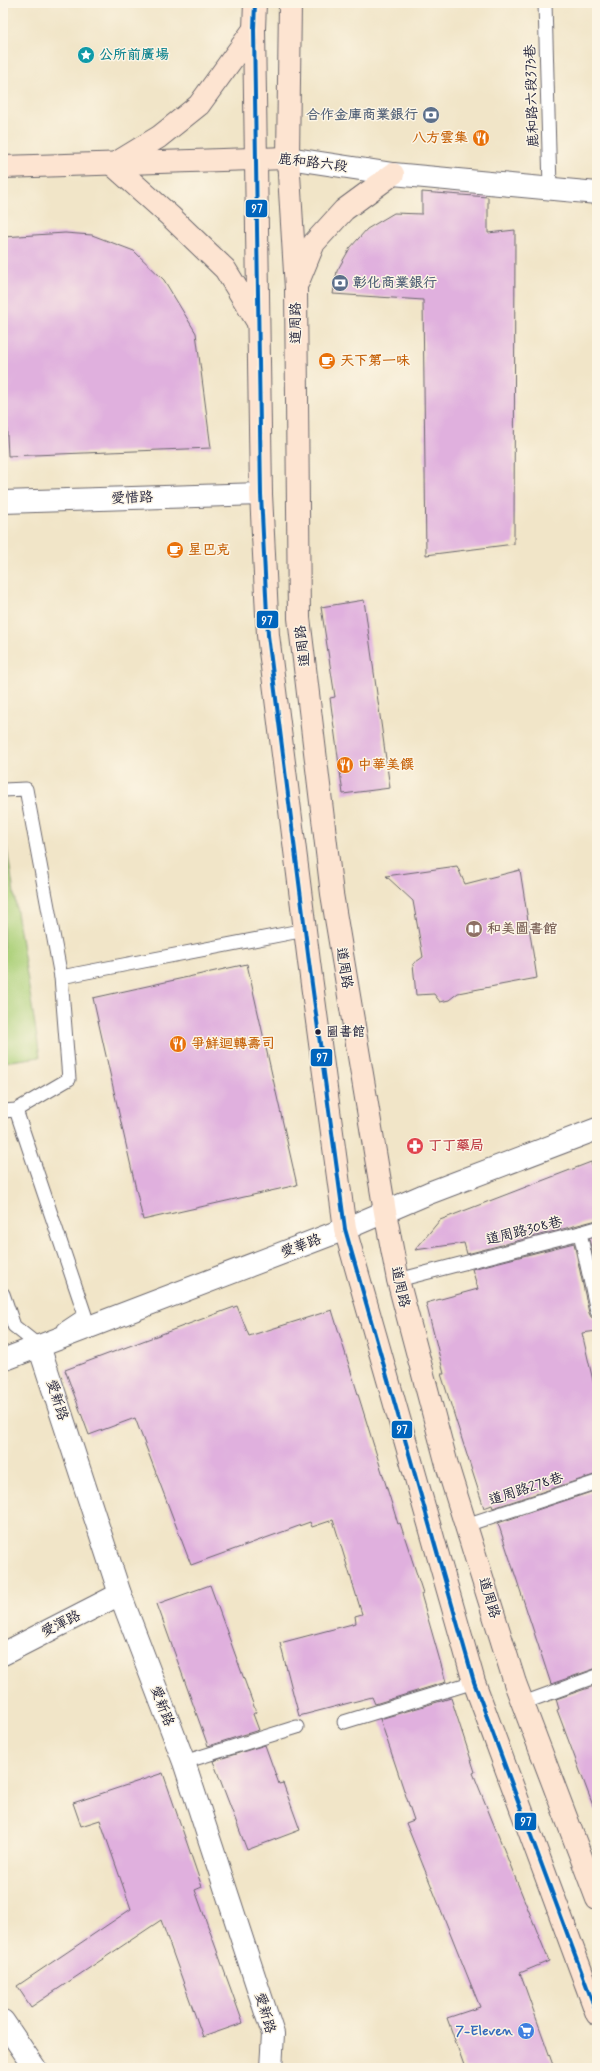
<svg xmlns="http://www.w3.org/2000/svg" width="600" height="2071" viewBox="0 0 600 2071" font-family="Mynerve,'LXGW WenKai TC',sans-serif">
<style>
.green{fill:#add17b;stroke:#687a5b}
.building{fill:#e0b0de}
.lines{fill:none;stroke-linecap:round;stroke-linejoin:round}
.service-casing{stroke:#6a666c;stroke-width:15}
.minor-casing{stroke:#6a666c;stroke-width:24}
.tertiary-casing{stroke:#6a666c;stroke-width:24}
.secondary-casing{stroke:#6a666c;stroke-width:24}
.service{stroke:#fff;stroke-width:13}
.minor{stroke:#fff;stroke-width:22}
.tertiary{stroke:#fff;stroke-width:22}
.secondary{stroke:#fde4d1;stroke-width:22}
.bus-1-casing{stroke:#fcf5e5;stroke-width:7}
.bus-1{stroke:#0065bd;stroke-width:4}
.bus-dot{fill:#22223b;stroke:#fcf5e5;stroke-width:1.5}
.labels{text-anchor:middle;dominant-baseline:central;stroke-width:3;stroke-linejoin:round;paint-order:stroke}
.bus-label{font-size:13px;fill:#22223b;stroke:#fcf5e5;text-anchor:start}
.culture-label{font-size:14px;font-weight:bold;fill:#0d838f;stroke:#fcf5e5;text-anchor:start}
.street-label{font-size:14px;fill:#22223b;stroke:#fcf5e5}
.service-label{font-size:14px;font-weight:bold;fill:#4e5e75;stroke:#fcf5e5;text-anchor:end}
.food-label{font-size:14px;font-weight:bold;fill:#c56008;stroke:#fcf5e5;text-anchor:start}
.education-label{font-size:14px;font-weight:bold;fill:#785e54;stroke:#fcf5e5;text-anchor:start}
.health-label{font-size:14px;font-weight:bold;fill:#be3a42;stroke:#fcf5e5;text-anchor:start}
.shop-label{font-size:14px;font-weight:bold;fill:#366cbe;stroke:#fcf5e5;text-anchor:end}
.line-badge{stroke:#fcf5e5;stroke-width:1.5}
.badge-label{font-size:11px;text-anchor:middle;font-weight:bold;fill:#fff}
</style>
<rect width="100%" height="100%" fill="#fcf5e5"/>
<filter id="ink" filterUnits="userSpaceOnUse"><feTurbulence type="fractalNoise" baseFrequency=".025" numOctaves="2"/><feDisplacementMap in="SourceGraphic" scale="8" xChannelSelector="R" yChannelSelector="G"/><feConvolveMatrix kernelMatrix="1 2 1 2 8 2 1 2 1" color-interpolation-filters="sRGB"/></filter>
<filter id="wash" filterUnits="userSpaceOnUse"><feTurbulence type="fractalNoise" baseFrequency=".012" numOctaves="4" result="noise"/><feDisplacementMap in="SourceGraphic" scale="16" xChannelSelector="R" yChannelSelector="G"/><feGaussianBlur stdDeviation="0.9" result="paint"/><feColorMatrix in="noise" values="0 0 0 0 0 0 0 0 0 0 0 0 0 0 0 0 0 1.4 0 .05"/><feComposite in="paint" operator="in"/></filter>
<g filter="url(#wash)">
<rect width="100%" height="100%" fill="#f1e5c8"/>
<path class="green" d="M3 824 40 1057 3 1062Z"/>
<g id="blocks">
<g class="building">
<path d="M422 192 488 197V233L515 230 514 544 426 555 423 300 333 294 337 271 350 248 367 229 394 213 422 214Z"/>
<path d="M65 233 92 235 134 251 164 280 196 333 211 448 8 456 3 351V237Z"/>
<path d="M364 600 390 788 343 794 330 698 335 697 321 607Z"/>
<path d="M457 866 465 884 520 870 537 978 458 993 449 1000 440 1002 434 994 416 995 413 964 423 957 413 901 386 876Z"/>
<path d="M247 964 297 1185 143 1220 93 998Z"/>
<path d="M591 1162 597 1178V1220L467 1254 464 1243 415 1250 440 1220Z"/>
<path d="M597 1236V1273L589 1239Z"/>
<path d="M574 1243 589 1313 591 1317 597 1319V1331L582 1333 597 1398V1474L493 1508 492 1505 484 1508 441 1374H444L426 1303 478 1289 472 1269Z"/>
<path d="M237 1306 249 1336 332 1310 398 1524 400 1523 423 1593 421 1594 446 1682 375 1704 372 1697 299 1716 280 1643 356 1623 355 1616 362 1614 333 1520 312 1527 310 1522 191 1565 135 1418 89 1435 65 1370Z"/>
<path d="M597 1490V1668L551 1684 498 1523Z"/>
<path d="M210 1585 256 1712 253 1714 259 1730 208 1746 157 1604Z"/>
<path d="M597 1685V1811H595L557 1710 559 1709 556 1699Z"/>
<path d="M451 1698 475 1772 473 1773 549 1961 520 1973 554 2068H465L447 2018 480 2007 406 1823 414 1820 380 1719Z"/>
<path d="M265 1745 279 1784 283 1783 300 1830 247 1850 213 1761Z"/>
<path d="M163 1773 202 1887 195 1890 243 2023 203 2037 161 1920 31 2007 17 1986 131 1909 100 1820 81 1826 73 1803Z"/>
</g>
</g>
</g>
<g filter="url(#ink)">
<use href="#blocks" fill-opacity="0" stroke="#6a666c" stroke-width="1"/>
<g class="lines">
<g class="service-casing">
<g id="service">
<path d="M545 3 550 188"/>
<path d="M3 790 26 789 61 977 69 1079 16 1110 3 1111"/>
<path d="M61 977 305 930"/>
<path d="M16 1110 85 1315 64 1329"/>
<path d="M580 1233 597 1228"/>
<path d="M398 1280 580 1233 597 1311"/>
<path d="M3 1294 14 1326 39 1346 42 1344"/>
<path d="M466 1525 597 1482"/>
<path d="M523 1703 597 1676"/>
<path d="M344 1722 474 1682"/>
<path d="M184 1762 297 1727"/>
</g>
</g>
<g class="minor-casing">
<g id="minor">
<path d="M3 502 261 494"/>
<path d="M39 1346 120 1594 184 1762 273 2034 271 2068"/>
<path d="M3 1360 345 1229 429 1193 597 1129"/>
<path d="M3 1654 120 1594"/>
<path d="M3 2021 35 2068"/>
</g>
</g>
<g class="tertiary-casing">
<path id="tertiary" d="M288 158 393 174 597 193"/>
</g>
<g class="secondary-casing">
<g id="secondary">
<path d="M255 3 254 29 261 494 268 635 309 962 345 1229 474 1682 597 2014"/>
<path d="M290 3 288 158 296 289 299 618 332 894 385 1212 398 1280 447 1465 515 1683 597 1899"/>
<path d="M254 29 199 105 159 137 113 165 170 216 225 269 257 321"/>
<path d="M3 167 288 158"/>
<path d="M298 282 314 243 344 210 393 174"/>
</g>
</g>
<use href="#service" class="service"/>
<use href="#minor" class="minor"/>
<use href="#tertiary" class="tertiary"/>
<use href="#secondary" class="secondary"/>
<g class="bus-1-casing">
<path id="bus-1" d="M255 3 254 29 261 494 268 635 309 962 345 1229 474 1682 597 2014"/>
</g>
<use href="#bus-1" class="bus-1"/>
</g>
</g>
<defs>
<g id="sight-disc" transform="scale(0.9)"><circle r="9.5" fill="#0f9aa8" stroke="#fcf5e5"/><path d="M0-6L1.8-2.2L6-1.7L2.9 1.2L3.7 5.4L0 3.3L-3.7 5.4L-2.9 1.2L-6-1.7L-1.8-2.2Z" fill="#fff"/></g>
<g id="bank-disc" transform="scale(0.9)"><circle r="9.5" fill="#5c6f8a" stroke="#fcf5e5"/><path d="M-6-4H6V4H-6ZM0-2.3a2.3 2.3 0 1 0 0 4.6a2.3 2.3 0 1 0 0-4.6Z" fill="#fff"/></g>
<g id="restaurant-disc" transform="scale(0.9)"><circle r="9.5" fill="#e8710a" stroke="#fcf5e5"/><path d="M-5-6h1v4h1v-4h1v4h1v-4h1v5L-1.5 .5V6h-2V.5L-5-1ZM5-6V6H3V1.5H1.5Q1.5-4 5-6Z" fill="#fff"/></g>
<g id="cafe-disc" transform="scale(0.9)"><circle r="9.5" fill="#e8710a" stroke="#fcf5e5"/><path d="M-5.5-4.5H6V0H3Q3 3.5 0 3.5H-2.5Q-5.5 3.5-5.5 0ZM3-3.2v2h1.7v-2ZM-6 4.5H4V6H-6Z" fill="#fff"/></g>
<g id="library-disc" transform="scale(0.9)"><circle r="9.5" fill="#8d6e63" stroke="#fcf5e5"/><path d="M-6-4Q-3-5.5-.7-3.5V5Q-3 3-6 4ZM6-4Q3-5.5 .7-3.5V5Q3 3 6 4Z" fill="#fff"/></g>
<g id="pharmacy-disc" transform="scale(0.9)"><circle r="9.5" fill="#e0444e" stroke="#fcf5e5"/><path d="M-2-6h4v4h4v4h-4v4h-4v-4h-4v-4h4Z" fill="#fff"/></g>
<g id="supermarket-disc" transform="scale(0.9)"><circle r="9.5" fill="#3f7fe0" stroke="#fcf5e5"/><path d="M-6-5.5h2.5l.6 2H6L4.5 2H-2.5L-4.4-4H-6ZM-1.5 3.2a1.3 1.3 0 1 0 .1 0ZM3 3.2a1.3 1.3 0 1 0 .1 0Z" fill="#fff"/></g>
</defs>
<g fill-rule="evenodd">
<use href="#sight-disc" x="86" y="55"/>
<use href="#bank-disc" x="431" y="115"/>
<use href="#restaurant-disc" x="481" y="138"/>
<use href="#bank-disc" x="340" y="283"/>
<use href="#cafe-disc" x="327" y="361"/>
<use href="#cafe-disc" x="175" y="550"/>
<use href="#restaurant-disc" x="345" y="765"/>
<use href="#library-disc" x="474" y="929"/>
<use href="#restaurant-disc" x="178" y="1044"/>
<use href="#pharmacy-disc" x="415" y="1146"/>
<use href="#supermarket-disc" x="526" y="2031"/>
</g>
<circle class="bus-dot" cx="318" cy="1032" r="3.5"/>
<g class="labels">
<g class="bus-label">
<text x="326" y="1032">圖書館</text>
</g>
<g class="culture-label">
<text x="99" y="55">公所前廣場</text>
</g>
<g class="street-label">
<text transform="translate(532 96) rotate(-92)">鹿和路六段373巷</text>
<text transform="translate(313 163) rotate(7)">鹿和路六段</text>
<text transform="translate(296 323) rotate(-91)">道周路</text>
<text transform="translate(132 498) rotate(-2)">愛惜路</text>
<text transform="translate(303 646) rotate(-97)">道周路</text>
<text transform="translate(344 968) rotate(81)">道周路</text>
<text transform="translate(524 1231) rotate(-14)">道周路308巷</text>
<text transform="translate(301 1246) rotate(-21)">愛華路</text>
<text transform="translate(400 1287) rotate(77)">道周路</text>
<text transform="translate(57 1400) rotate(72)">愛新路</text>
<text transform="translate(526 1489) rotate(-18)">道周路278巷</text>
<text transform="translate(489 1598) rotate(73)">道周路</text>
<text transform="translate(61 1624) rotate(-27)">愛渾路</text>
<text transform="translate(162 1706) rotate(69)">愛新路</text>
<text transform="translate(265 2013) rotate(74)">愛新路</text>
</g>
<g class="service-label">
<text x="418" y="115">合作金庫商業銀行</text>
<text x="353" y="283" text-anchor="start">彰化商業銀行</text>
</g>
<g class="food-label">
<text x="468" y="138" text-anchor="end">八方雲集</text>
<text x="340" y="361">天下第一味</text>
<text x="188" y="550">星巴克</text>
<text x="358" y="765">中華美饌</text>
<text x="191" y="1044">爭鮮迴轉壽司</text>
</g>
<g class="education-label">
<text x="487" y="929">和美圖書館</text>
</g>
<g class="health-label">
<text x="428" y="1146">丁丁藥局</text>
</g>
<g class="shop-label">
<text x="513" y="2031">7-Eleven</text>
</g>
</g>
<g class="line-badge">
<rect x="245" y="199" width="23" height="19" rx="4" fill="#0065bd"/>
<rect x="256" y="610" width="23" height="19" rx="4" fill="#0065bd"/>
<rect x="310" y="1048" width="23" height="19" rx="4" fill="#0065bd"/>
<rect x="391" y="1420" width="22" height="19" rx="4" fill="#0065bd"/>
<rect x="514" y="1812" width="23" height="19" rx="4" fill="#0065bd"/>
</g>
<g class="badge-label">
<text x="257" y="212">97</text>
<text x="267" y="624">97</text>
<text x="322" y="1061">97</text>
<text x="402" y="1433">97</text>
<text x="526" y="1825">97</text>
</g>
<rect width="600" height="2071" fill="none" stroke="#fcf5e5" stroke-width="16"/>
</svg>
